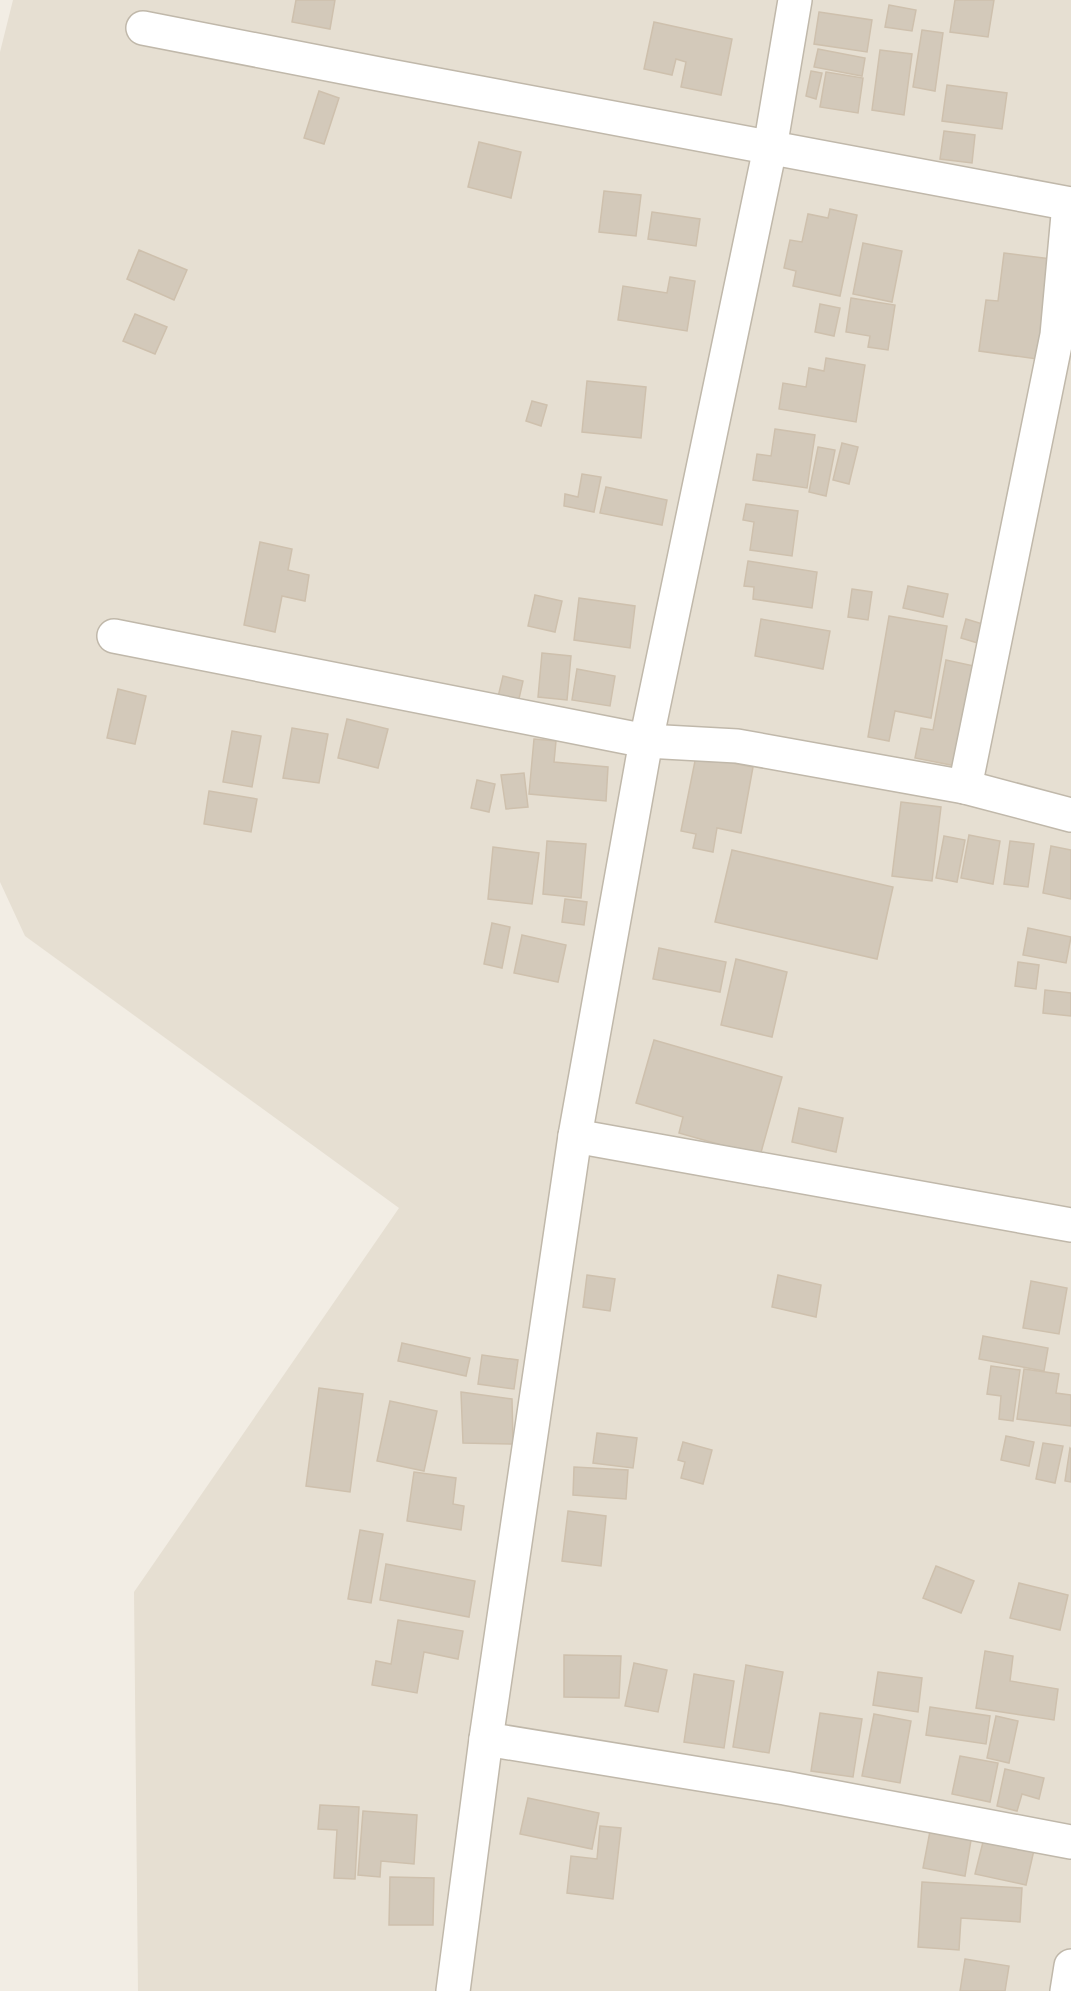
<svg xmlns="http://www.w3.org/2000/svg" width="1071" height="1991" viewBox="0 0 1071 1991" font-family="'Varela Round',sans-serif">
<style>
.residential{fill:#e6dfd2}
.building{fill:#d3c9ba;stroke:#cec0ad;stroke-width:1.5}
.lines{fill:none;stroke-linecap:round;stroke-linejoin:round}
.minor-casing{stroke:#c0b8aa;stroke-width:36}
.minor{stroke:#fff;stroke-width:33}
</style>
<rect width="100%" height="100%" fill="#f2ede4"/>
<path class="residential" d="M13 0H1071V1991H138L134 1592 399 1208 25 936 0 882V52Z"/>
<g class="building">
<path d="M296 0H335L330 29 292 22Z"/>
<path d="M955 0H994L988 37 950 32Z"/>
<path d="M889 5 916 10 912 31 885 27Z"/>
<path d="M819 12 872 20 867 52 814 44Z"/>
<path d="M654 22 732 39 721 95 681 87 686 62 676 59 672 75 644 69Z"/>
<path d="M922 30 943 33 935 91 913 87Z"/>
<path d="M818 49 865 58 862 76 814 67Z"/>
<path d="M880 50 912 54 904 115 872 110Z"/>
<path d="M811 71 822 73 816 99 806 96Z"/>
<path d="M826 72 863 78 858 113 820 107Z"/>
<path d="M947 85 1007 93 1002 129 942 121Z"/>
<path d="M319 91 339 98 324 144 304 138Z"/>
<path d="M944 131 975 135 972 163 940 159Z"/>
<path d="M479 142 521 152 511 198 468 187Z"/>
<path d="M604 191 641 195 636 236 599 232Z"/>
<path d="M830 209 857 215 840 296 793 286 796 271 784 268 790 240 802 242 808 214 828 218Z"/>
<path d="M652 212 700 219 696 246 648 239Z"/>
<path d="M863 243 902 251 892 302 853 294Z"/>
<path d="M139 250 187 270 174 300 127 279Z"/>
<path d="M1004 253 1051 259 1037 359 979 351 986 300 998 301Z"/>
<path d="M670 277 695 281 687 331 618 320 623 286 667 293Z"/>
<path d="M851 298 895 305 888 350 868 347 870 336 846 332Z"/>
<path d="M820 304 840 308 834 336 815 332Z"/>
<path d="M135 314 167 327 155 354 123 341Z"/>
<path d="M826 358 865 365 856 422 779 409 783 383 806 387 809 368 824 371Z"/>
<path d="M587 381 646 387 641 438 582 432Z"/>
<path d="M532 401 547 405 541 426 526 421Z"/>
<path d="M775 429 815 435 807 488 753 480 757 454 771 456Z"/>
<path d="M842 443 858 447 849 484 833 480Z"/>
<path d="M818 447 835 450 826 496 809 492Z"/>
<path d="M582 474 601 477 594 512 564 506 565 494 578 497Z"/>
<path d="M606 487 667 500 662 525 600 513Z"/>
<path d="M746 504 798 511 792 556 750 550 754 522 743 520Z"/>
<path d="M260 542 292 549 288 570 309 575 305 601 282 596 275 632 244 625Z"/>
<path d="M748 561 817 572 812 608 753 599 754 587 744 586Z"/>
<path d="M908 586 948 594 943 617 903 608Z"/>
<path d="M852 589 872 592 868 620 848 617Z"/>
<path d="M535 595 562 601 555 632 528 626Z"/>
<path d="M579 598 635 606 630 648 574 640Z"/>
<path d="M889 616 947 626 931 718 895 711 889 741 868 737Z"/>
<path d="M761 619 830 631 823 669 755 656Z"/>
<path d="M966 619 986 625 981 644 961 638Z"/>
<path d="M542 653 571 656 567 700 538 697Z"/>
<path d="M946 660 974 666 956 766 915 758 921 728 933 730Z"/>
<path d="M577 669 615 676 610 706 572 700Z"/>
<path d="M503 676 523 681 518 703 498 697Z"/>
<path d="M118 689 146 696 135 744 107 738Z"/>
<path d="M347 719 388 729 378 768 338 758Z"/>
<path d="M292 728 328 734 319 783 283 778Z"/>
<path d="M232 731 261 736 252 787 223 782Z"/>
<path d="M534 739 556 741 554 762 608 767 606 801 529 794Z"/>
<path d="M696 756 753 767 741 833 717 828 713 852 693 848 696 834 681 831Z"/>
<path d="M524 773 528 807 506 809 501 775Z"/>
<path d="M477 780 495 784 489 812 471 808Z"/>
<path d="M209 791 257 799 251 832 204 824Z"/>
<path d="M901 802 941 807 932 881 892 876Z"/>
<path d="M969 835 1000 841 993 884 961 878Z"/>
<path d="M944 836 965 840 957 882 936 878Z"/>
<path d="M547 841 586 844 581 898 543 894Z"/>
<path d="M1010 841 1034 844 1028 887 1004 884Z"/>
<path d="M1051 846 1071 850V899L1043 893Z"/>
<path d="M493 847 539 853 532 904 488 899Z"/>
<path d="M732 850 893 887 877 959 715 922Z"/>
<path d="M565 899 587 902 584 925 562 922Z"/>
<path d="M492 923 510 927 502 968 484 964Z"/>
<path d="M1028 928 1071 937 1066 963 1023 955Z"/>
<path d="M522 935 566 945 558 982 514 973Z"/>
<path d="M659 948 726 962 720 992 653 979Z"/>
<path d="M736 959 787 972 772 1037 721 1025Z"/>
<path d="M1018 962 1039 965 1036 989 1015 986Z"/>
<path d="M1045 990 1071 993V1016L1043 1013Z"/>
<path d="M654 1040 782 1077 760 1156 679 1133 683 1117 636 1103Z"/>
<path d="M799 1108 843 1118 836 1152 792 1142Z"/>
<path d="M587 1275 615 1279 610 1311 583 1307Z"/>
<path d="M778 1275 821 1285 816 1317 772 1307Z"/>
<path d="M1031 1281 1067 1288 1059 1334 1023 1328Z"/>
<path d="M983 1336 1048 1348 1044 1371 979 1359Z"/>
<path d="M402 1343 470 1358 466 1376 398 1361Z"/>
<path d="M482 1355 518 1360 514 1389 478 1384Z"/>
<path d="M991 1366 1020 1370 1013 1421 999 1419 1001 1396 987 1394Z"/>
<path d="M1024 1369 1059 1374 1056 1393 1071 1395V1426L1017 1419Z"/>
<path d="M319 1388 363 1394 350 1492 306 1486Z"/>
<path d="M461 1392 512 1399 513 1444 463 1443Z"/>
<path d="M390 1401 437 1411 424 1471 377 1461Z"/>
<path d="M597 1433 637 1438 633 1468 593 1463Z"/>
<path d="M1006 1436 1034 1442 1029 1466 1001 1460Z"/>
<path d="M683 1442 712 1450 703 1484 681 1478 685 1462 678 1460Z"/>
<path d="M1043 1443 1063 1446 1055 1483 1036 1479Z"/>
<path d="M1070 1448 1071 1449V1482L1065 1481Z"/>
<path d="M574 1467 628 1470 626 1499 573 1495Z"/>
<path d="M414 1472 456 1478 453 1504 464 1506 461 1530 407 1521Z"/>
<path d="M568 1511 606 1516 601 1566 562 1561Z"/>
<path d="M360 1530 383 1534 371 1603 348 1599Z"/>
<path d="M386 1564 475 1581 469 1617 380 1600Z"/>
<path d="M936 1566 974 1581 961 1613 923 1598Z"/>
<path d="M1019 1583 1068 1595 1060 1630 1010 1618Z"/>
<path d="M398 1620 463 1631 458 1659 424 1652 417 1693 372 1685 376 1661 391 1664Z"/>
<path d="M985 1651 1013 1656 1010 1681 1058 1689 1054 1720 976 1708Z"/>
<path d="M564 1655 621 1656 619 1698 564 1697Z"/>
<path d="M634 1663 667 1670 658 1712 625 1706Z"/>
<path d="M746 1665 783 1672 769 1753 733 1747Z"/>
<path d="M878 1672 922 1678 918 1712 873 1705Z"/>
<path d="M694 1674 734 1681 724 1748 684 1742Z"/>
<path d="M930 1707 990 1716 986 1744 926 1735Z"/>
<path d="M820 1713 862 1719 853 1777 811 1771Z"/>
<path d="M874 1714 911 1721 900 1783 862 1776Z"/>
<path d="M996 1716 1018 1721 1009 1763 987 1758Z"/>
<path d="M960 1756 998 1763 990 1802 952 1794Z"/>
<path d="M1005 1769 1044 1778 1039 1799 1022 1794 1017 1811 997 1806Z"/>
<path d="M528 1798 599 1813 592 1849 520 1834Z"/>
<path d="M320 1805 359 1807 355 1879 334 1878 337 1830 318 1829Z"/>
<path d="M363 1811 417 1815 414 1864 381 1861 380 1877 358 1875Z"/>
<path d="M600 1826 621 1828 613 1899 567 1893 571 1856 597 1859Z"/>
<path d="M931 1826 972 1834 965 1876 923 1868Z"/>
<path d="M984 1838 1034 1850 1026 1885 975 1874Z"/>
<path d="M390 1877 434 1878 433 1925H389Z"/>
<path d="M922 1882 1022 1888 1020 1922 961 1918 959 1950 918 1947Z"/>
<path d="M965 1959 1009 1966 1005 1991H960Z"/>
</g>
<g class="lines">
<g class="minor-casing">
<g id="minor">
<path d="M143 28 384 75 1071 204"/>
<path d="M114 636 646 741 737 746 965 787 1071 815"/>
<path d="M965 787 1057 335 1069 204"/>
<path d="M575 1136 1071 1225"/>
<path d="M486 1739 785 1788 1071 1842"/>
<path d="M453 1991 486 1739 575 1136 646 741 770 148 795 0"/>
<path d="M1067 1991 1071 1966"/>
</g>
</g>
<use href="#minor" class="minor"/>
</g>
</svg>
